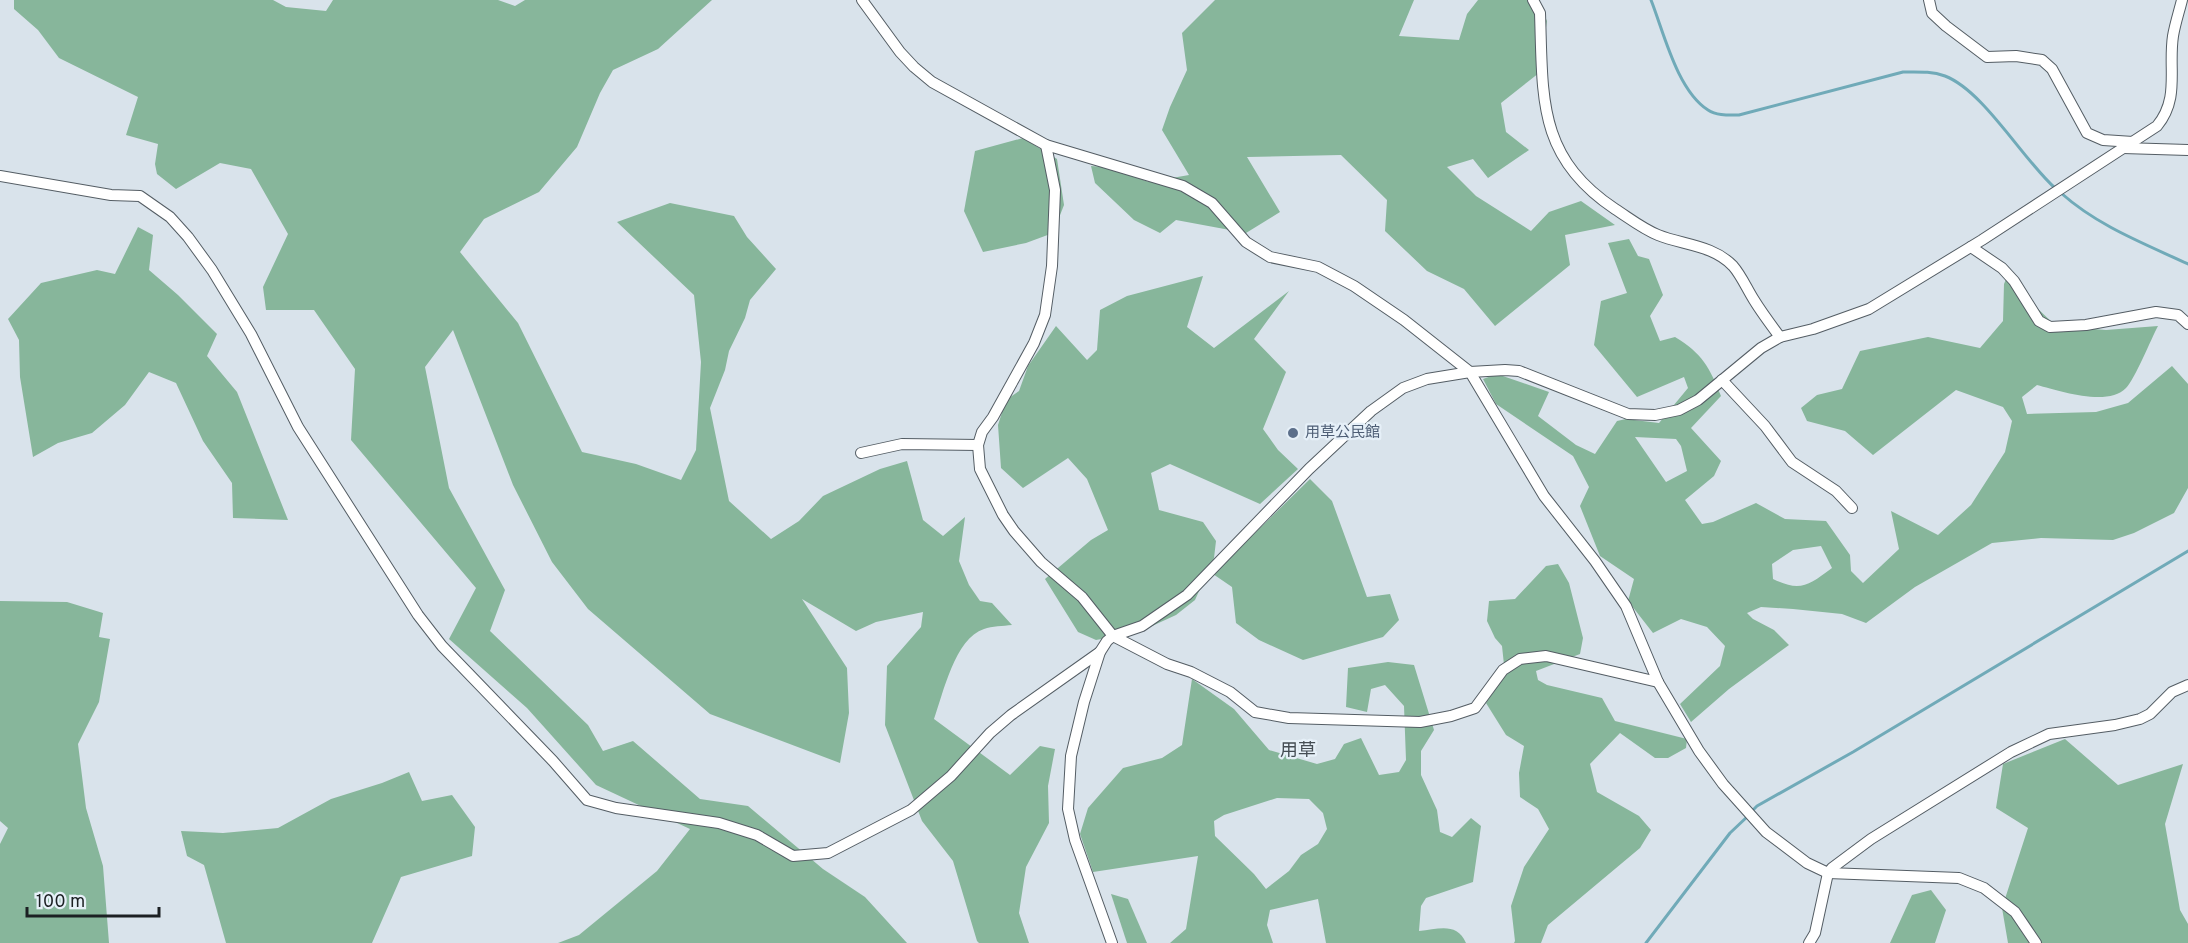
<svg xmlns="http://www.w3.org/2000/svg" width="2188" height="943" viewBox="0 0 2188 943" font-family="Overpass,'Noto Sans JP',sans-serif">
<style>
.forest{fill:#87b69b;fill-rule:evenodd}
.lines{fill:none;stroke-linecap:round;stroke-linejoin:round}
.stream{stroke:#70aab8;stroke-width:3}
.minor-casing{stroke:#545d64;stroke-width:12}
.minor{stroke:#fff;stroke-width:10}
.service-dot{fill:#5c6f8a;stroke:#e6f0f8;stroke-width:2}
.labels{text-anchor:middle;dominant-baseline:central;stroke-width:4.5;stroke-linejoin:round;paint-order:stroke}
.service-label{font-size:15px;fill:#4e5e75;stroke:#e6f0f8;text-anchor:start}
.quarter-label{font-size:18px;fill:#454d54;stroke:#e6f0f8}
</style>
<rect width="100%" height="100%" fill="#d9e3eb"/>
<g class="forest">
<path d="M14 0H273L286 7 326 11 333 0H498L515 6 525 0H712L658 49 613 70 600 93 577 147 539 192 484 219 460 252 518 323 582 452 636 464 681 480 696 450 701 362 694 295 617 222 670 203 734 216 747 237 776 269 750 300 745 318 729 351 725 370 710 408 729 501 771 539 799 521 823 496 880 469 907 461 923 520 943 536 965 517 959 561 969 585 980 601 992 603 1012 625C1003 626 992 626 984 629 955 638 943 694 934 719L1010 775 1040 746 1055 749 1048 786 1049 823 1026 867 1019 913 1029 943H979L977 941 953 861 922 821 885 725 887 666 921 627 923 612 876 622 856 631 802 599 847 668 849 713 840 763 710 714 588 609 552 562 513 485 453 330 425 367 449 488 505 590 490 631 588 725 603 751 633 741 700 799 748 806 823 869 865 897 907 943H558L579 935 657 871 690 829 596 785 527 708 449 639 476 588 351 440 355 369 314 310H266L263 287 288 234 251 169 220 163 176 189 157 174 155 164 158 144 126 135 138 97 59 58 38 30 14 9Z"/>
<path d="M1215 0H1414L1399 36 1459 40 1467 14 1478 0H1537L1547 21 1539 73 1501 103 1506 132 1529 150 1488 178 1473 159 1447 167 1476 196 1531 231 1549 212 1581 201 1615 225 1565 235 1570 265 1495 326 1464 289 1427 271 1385 231 1387 200 1341 155 1247 157 1280 212 1246 233 1176 220 1160 233 1134 220 1095 183 1091 166 1105 167 1149 182 1189 175 1162 130 1170 107 1187 70 1182 33Z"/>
<path d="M1023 138 1057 159 1064 205 1053 233 1026 243 983 252 964 211 975 151Z"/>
<path d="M138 227 153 235 149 270 178 295 217 334 207 356 237 392 288 520 233 518 232 483 203 441 176 383 149 372 125 405 92 433 58 443 33 457 20 377 19 340 8 319 41 283 97 270 115 274Z"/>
<path d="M1629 239 1638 256 1649 259 1663 295 1650 316 1660 341 1675 337C1702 353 1710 368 1721 396L1691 428 1721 461 1714 476 1685 500 1702 524 1713 522 1756 503 1785 519 1826 521 1850 555 1851 571 1863 583 1899 549 1891 511 1938 535 1971 505 2005 452 2012 421 2003 407 1956 390 1873 455 1845 431 1807 421 1801 408 1817 395 1842 389 1860 351 1928 337 1980 348 2003 321 2004 284 2010 270 2037 308 2056 326 2106 330 2158 326C2151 339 2135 379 2126 388 2108 407 2060 391 2037 385L2022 397 2027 414 2096 412 2128 403 2172 366 2188 384V488L2174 513 2134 533 2113 540 2041 538 1992 543 1915 587 1866 623 1842 614 1793 609 1761 607 1747 613 1753 619 1774 630 1789 645 1729 689 1691 722 1680 704 1720 666 1725 646 1707 627 1681 619 1653 633 1628 601 1634 579 1600 556 1580 506 1589 487 1573 456 1496 404 1483 379 1497 374 1549 392 1538 416 1576 445 1595 454 1617 421 1626 419 1659 423 1688 388 1684 377 1637 397 1594 345 1601 301 1627 293 1608 243ZM1635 437 1676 439 1681 446 1687 471 1666 482ZM1821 546 1832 568C1808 586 1800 592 1773 579L1772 564 1793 550Z"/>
<path d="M1203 276 1187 327 1214 348 1289 291 1254 339 1286 372 1263 429 1278 450 1298 469 1260 504 1170 464 1151 473 1159 510 1203 522 1216 541 1214 558 1195 600 1176 615 1139 632 1096 640 1078 632 1045 579 1091 540 1108 530 1087 479 1068 458 1023 488 1001 468 998 425 1006 400 1019 391 1028 366 1056 326 1087 360 1097 350 1100 310 1127 296Z"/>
<path d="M1310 479 1332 501 1367 597 1390 594 1399 620 1383 637 1303 660 1259 640 1236 623 1232 587 1213 574Z"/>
<path d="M1558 564 1569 583 1583 638 1580 654 1536 671 1538 680 1547 685 1602 698 1615 721 1687 739 1686 748 1668 758H1655L1620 733 1590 764 1597 792 1639 816 1651 830 1640 848 1548 925 1541 943H1514L1515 941 1511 906 1524 867 1549 829 1538 809 1520 797 1519 773 1524 746 1506 735 1486 703 1505 674 1502 646 1495 638 1487 621 1489 601 1515 599 1546 566Z"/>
<path d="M0 601 67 602 103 613 99 637 110 639 99 702 78 744 86 808 103 866 109 943H0V844L8 828 0 821Z"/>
<path d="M1388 662 1414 665 1434 730 1421 751V775L1437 810 1440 832 1452 837 1471 818 1481 826 1473 882 1426 898 1421 906 1419 931C1439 929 1457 922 1466 943H1326L1318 899 1270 910 1267 925 1273 943H1170L1186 929 1198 856 1093 872 1080 834 1088 808 1123 768 1162 758 1182 745 1192 679 1234 709 1269 750 1317 764 1335 759 1344 744 1361 738 1379 775 1399 772 1406 760 1404 706 1385 685 1371 689 1367 712 1346 707 1348 668ZM1277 798 1309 799 1323 813 1327 829 1318 844 1301 855 1289 871 1266 889 1254 874 1215 836 1214 821 1224 815Z"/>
<path d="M2065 739 2118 785 2183 764 2165 824 2180 910 2188 924V943H2008L2002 908 2028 828 1996 808 2003 764Z"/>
<path d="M409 772 422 801 452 795 475 827 472 856 401 877 372 943H226L204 865 187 856 181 831 223 833 278 828 331 799 382 783Z"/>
<path d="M1931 890 1946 910 1935 943H1890L1912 895Z"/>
<path d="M1111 894 1128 899 1147 943H1127Z"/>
</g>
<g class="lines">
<g class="stream">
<path d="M1651 0C1664 33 1677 90 1708 110 1717 116 1729 115 1739 115L1903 72C1918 72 1931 71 1945 76 1984 91 2023 160 2056 189"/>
<path d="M2061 193C2098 226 2143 243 2188 264"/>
<path d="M1752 811 1757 806 1853 752 2188 551"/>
<path d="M1646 943 1730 833 1748 816"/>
</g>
<g class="minor-casing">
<g id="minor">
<path d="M862 0 900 52 914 67 932 82 1046 145 1183 186 1212 203 1246 242 1270 257 1318 267 1354 286 1404 320 1470 372 1544 496 1595 561 1626 606 1658 682 1699 751 1723 784 1766 832 1807 863 1828 873 1959 878 1984 888 2015 912 2036 943"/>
<path d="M1533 0 1540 13C1543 98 1537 157 1615 209 1629 218 1643 229 1658 235 1683 245 1713 245 1733 266 1741 275 1747 289 1754 300 1762 313 1771 325 1780 337"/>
<path d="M1929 0 1932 13 1946 26 1987 57 2016 56 2042 60 2052 69 2087 133 2103 140 2133 142"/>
<path d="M1046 145 1055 190 1052 266 1045 315 1034 343 993 417 982 432 978 445 980 469 1003 515 1014 531 1041 562 1082 597 1113 636 1167 664 1191 672 1230 692 1255 712 1289 718 1420 722 1451 716 1475 708 1503 670 1520 659 1546 656 1658 682"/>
<path d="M2123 148 2188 150"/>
<path d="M0 176 111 195 140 196 170 217 188 237 212 270 251 334 298 427 418 615 442 646 553 761 587 800 616 808 719 823 757 835 793 856 828 853 911 810 951 776 990 733 1011 715 1100 652"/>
<path d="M1971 247 2002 268 2014 281 2039 321 2050 327 2086 325 2156 312 2178 315 2188 324"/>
<path d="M1722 380 1765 426 1792 462 1836 491 1852 508"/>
<path d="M861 453 902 444 978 445"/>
<path d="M1112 943 1075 840 1068 809 1071 756 1084 702 1100 652 1107 641 1113 636 1142 626 1187 595 1309 469 1371 411 1403 388 1427 379 1470 372 1505 370 1519 371 1628 414 1655 415 1679 410 1698 400 1761 348 1780 337 1813 329 1869 309 1982 240 2157 126C2180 98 2168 69 2173 36 2175 24 2179 12 2182 0"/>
<path d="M1809 943 1815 933 1828 873 1832 868 1871 839 2011 752 2049 734 2115 725 2140 719 2150 714 2172 692 2188 685"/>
</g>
</g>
<use href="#minor" class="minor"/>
</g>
<circle class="service-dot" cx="1293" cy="433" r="6"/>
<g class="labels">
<g class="service-label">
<text x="1305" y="433">用草公民館</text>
</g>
<g class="quarter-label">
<text x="1298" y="751">用草</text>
</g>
</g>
<path d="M27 907v9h132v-9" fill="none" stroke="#1c2023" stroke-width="3"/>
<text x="36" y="907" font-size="18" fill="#1c2023" stroke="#e6f0f8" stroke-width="4.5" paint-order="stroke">100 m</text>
</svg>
